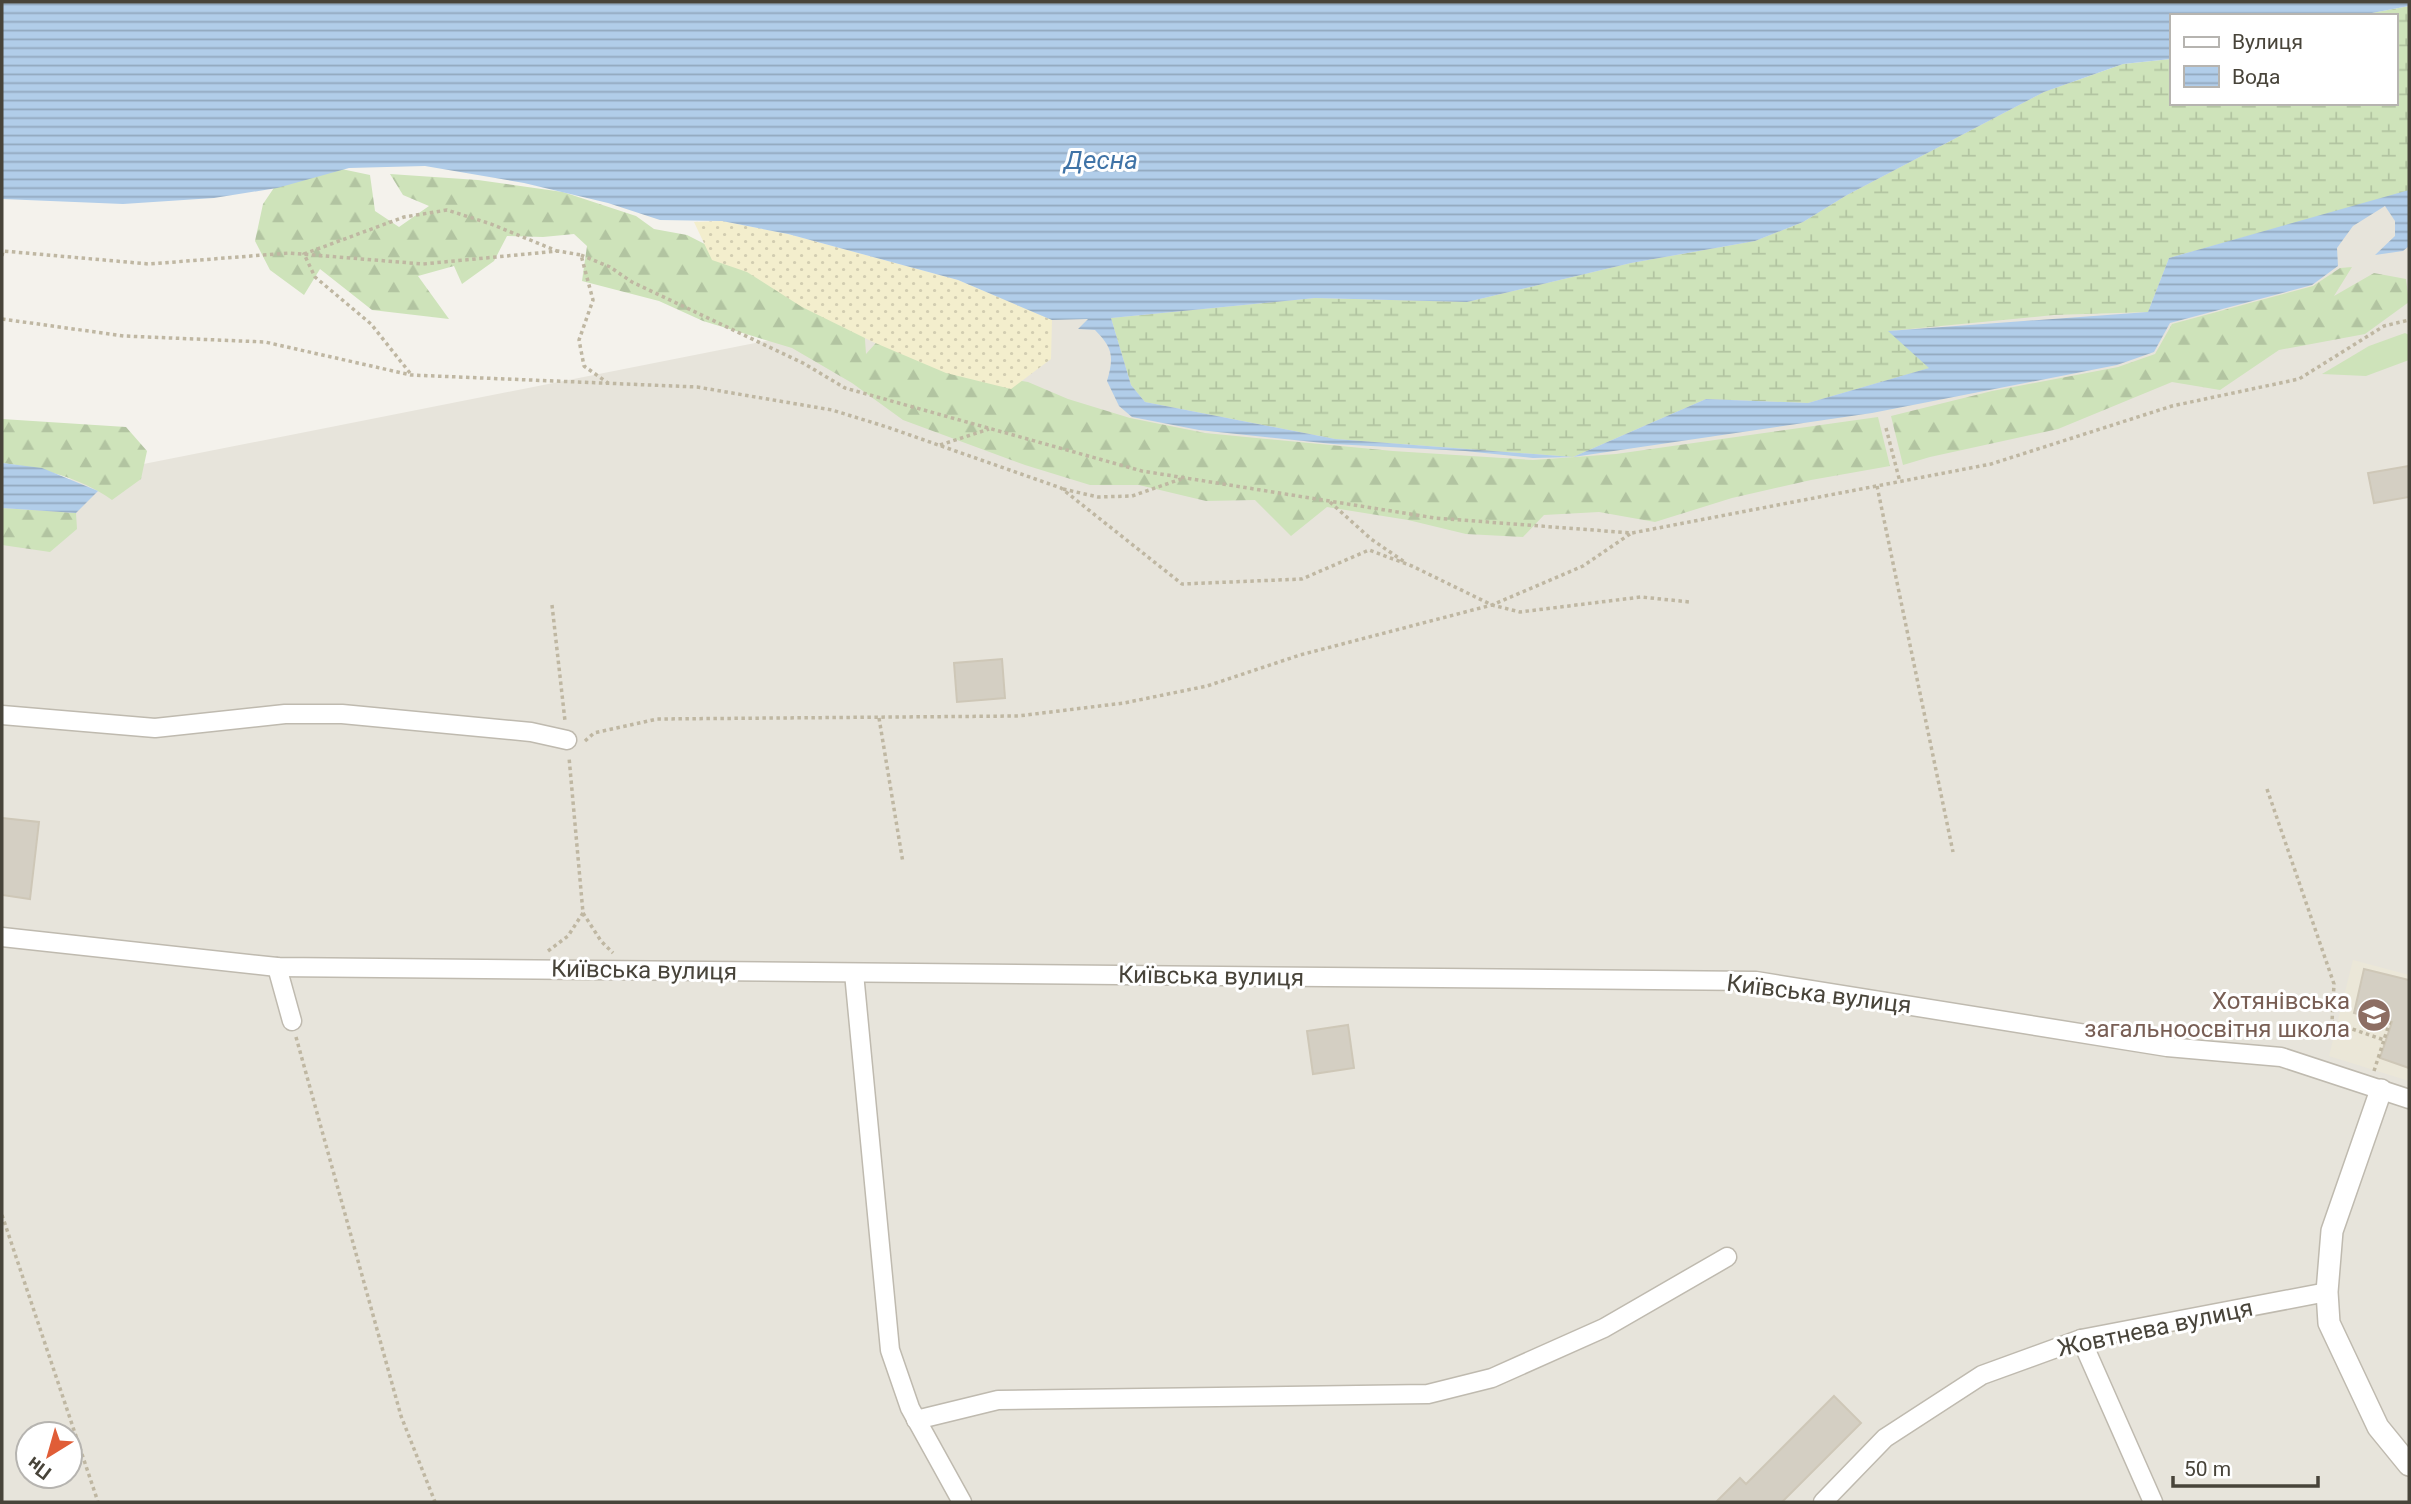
<svg xmlns="http://www.w3.org/2000/svg" width="2411" height="1504" viewBox="0 0 2411 1504" font-family="Roboto,sans-serif">
<style>
.residential{fill:#e7e4db;fill-rule:evenodd}
.education{fill:#ebe7d8}
.grass{fill:#cee3ba}
.forest{fill:url(#forest-firs)}
.wetland{fill:url(#wetland-marsh)}
.sand{fill:url(#sand-dots)}
.water{fill:url(#water-rules)}
.building{fill:#d4cfc3;stroke:#cec7b7;stroke-width:2}
.lines{fill:none;stroke-linecap:round;stroke-linejoin:round}
.minor-casing{stroke:#bfbaaf;stroke-width:21}
.tertiary-casing{stroke:#bfbaaf;stroke-width:24}
.path{stroke:#bfb7a2;stroke-width:3.5;stroke-dasharray:3.5 3.5;stroke-linecap:butt}
.minor{stroke:#fff;stroke-width:18}
.tertiary{stroke:#fff;stroke-width:21}
.labels{text-anchor:middle;dominant-baseline:central;stroke-width:6;stroke-linejoin:round;paint-order:stroke}
.street-label{font-size:24px;fill:#48443a;stroke:#fff}
.education-label{font-size:24px;fill:#785e54;stroke:#fff;text-anchor:end}
.water-label{font-size:26px;font-style:italic;fill:#4074a7;stroke:#fff}
</style>
<defs>
<pattern id="forest-firs" width="22" height="20" patternUnits="userSpaceOnUse" patternTransform="scale(1.75)"><rect width="22" height="20" fill="#cee3ba"/><path d="M5 1l3.5 6h-7zM16 11l3.5 6h-7z" fill="#b2c4a1"/></pattern>
<pattern id="wetland-marsh" width="20" height="14" patternUnits="userSpaceOnUse" patternTransform="scale(1.75)"><rect width="20" height="14" fill="#cee3ba"/><path d="M1 5h8M5 5V1M11 12h8M15 12V8" fill="none" stroke="#b2c4a1"/></pattern>
<pattern id="sand-dots" width="8" height="8" patternUnits="userSpaceOnUse" patternTransform="scale(1.75)"><rect width="8" height="8" fill="#f3eecd"/><path d="M2 2h.1M6 6h.1" fill="none" stroke="#d2cdb1" stroke-width="1.8" stroke-linecap="round"/></pattern>
<pattern id="water-rules" width="6" height="5" patternUnits="userSpaceOnUse" patternTransform="scale(1.75)"><rect width="6" height="5" fill="#b1cde9"/><path d="M0 2.5h6" fill="none" stroke="#92a8be"/></pattern>
</defs>
<rect width="100%" height="100%" fill="#f4f2ec"/>
<path class="residential" d="M2409 16V1502H2V492L2171 63V103H2395ZM28 1434H70V1476H28Z"/>
<path class="education" d="M2353 960 2409 975V1081L2329 1056Z"/>
<path class="grass" d="M2405 333 2409 335V360L2366 376 2322 374 2369 346Z"/>
<g class="forest">
<path d="M332 167 370 175 375 211 399 227 429 206 403 195 390 174 478 180 563 192 636 216 654 229 687 235 864 325 866 354 883 335 979 374 1028 382 1068 399 1130 418 1205 433 1393 451 1533 460 1616 454 1878 417 1890 466 1811 480 1732 498 1655 522 1599 512 1544 515 1523 537 1466 534 1408 520 1327 507 1291 536 1255 500 1206 501 1139 485H1090L1025 465 903 420 852 383 792 348 703 321 659 301 582 281 587 246 574 234 543 237 507 236 494 261 462 284 454 266 418 276 449 319 372 310 320 269 304 295 270 270 255 241 263 204 286 170Z"/>
<path d="M2352 267 2334 296 2374 273 2406 279 2409 302 2365 334 2279 350 2220 390 2172 382 2058 429 1930 457 1903 465 1891 416 1992 391 2118 367 2155 354 2172 324 2313 286 2340 268Z"/>
<path d="M2 419 126 427 147 451 141 479 112 500C80 477 40 468 2 463Z"/>
<path d="M2 508 76 513 77 529 50 552 2 545Z"/>
</g>
<path class="wetland" d="M2409 6V190L2407 192 2169 258 2148 312 2054 315 1889 331 1930 368 1808 403 1706 399 1573 457 1335 439 1145 402 1131 385 1111 318 1315 298 1467 302 1631 263 1755 241 1803 222 1847 195 2044 92 2123 64 2171 59V103H2395V16H2356Z"/>
<path class="sand" d="M722 221 788 234 958 280 1052 320 1051 359 1011 389 946 373 873 342 802 307 747 272 712 260 694 222Z"/>
<g class="water">
<path d="M2 2H2409V6L2356 16H2171V59L2123 64 2044 92 1847 195 1803 222 1755 241 1631 263 1467 302 1315 298 1111 318 1131 385 1145 402 1335 439 1573 457 1706 399 1808 403 1929 368 1888 331 2148 312 2169 258 2409 190V246L2403 251 2375 255 2395 236V221L2385 206 2353 226 2337 248 2338 266 2312 285 2170 323 2154 352 2117 365 1872 413 1573 457 1533 458 1465 451 1333 444 1199 430 1132 417 1119 406 1107 381C1114 357 1113 348 1095 330L1078 329 1088 319 1052 320 958 280 788 234 722 221 660 220 608 203 524 183 425 166 349 168 277 188 214 198 123 204 2 199Z"/>
<path d="M2 463 42 468 98 491 76 513 2 508Z"/>
</g>
<g class="building">
<path d="M2409 466V497L2374 503 2368 473Z"/>
<path d="M1002 659 1005 698 957 702 954 663Z"/>
<path d="M2 818 39 822 30 899 2 895Z"/>
<path d="M2364 969 2409 980V1068L2380 1058 2392 1022 2354 1013Z"/>
<path d="M1348 1025 1354 1068 1313 1074 1307 1031Z"/>
<path d="M1834 1396 1861 1423 1782 1502H1716L1740 1478 1746 1484Z"/>
</g>
<g class="lines">
<g class="minor-casing">
<g id="minor">
<path d="M2 715 155 728 285 714H342L531 732 567 740"/>
<path d="M2 937 277 967 1756 981 2167 1047 2281 1057 2409 1099"/>
<path d="M277 967 292 1021"/>
<path d="M854 973 890 1350 910 1408 962 1502"/>
<path d="M2081 1339 2153 1502"/>
<path d="M916 1420 998 1400 1428 1394 1492 1378 1604 1328 1727 1257"/>
<path d="M1823 1502 1885 1438 1982 1375 2081 1339 2327 1292"/>
</g>
</g>
<g class="tertiary-casing">
<path id="tertiary" d="M2381 1090 2332 1231 2327 1292 2329 1323 2378 1427 2409 1465"/>
</g>
<g class="path">
<path d="M581 255 610 267 632 282 803 363 845 388 1142 471 1435 518 1632 533 1991 464 2172 406 2299 379 2384 326 2409 320"/>
<path d="M2 256 3 251 149 264 289 253 423 264 558 251 581 255 593 300 579 340 584 366 608 383"/>
<path d="M2 319 124 336 265 342 411 375 697 387 832 410 887 427 1061 488 1182 584 1302 579 1369 550 1412 566 1492 605 1520 612 1641 597 1690 602"/>
<path d="M410 373 371 324 315 277 304 254 404 217 447 210 491 224 557 251"/>
<path d="M1886 428 1900 482"/>
<path d="M940 445 989 429"/>
<path d="M1877 486 1953 852"/>
<path d="M1063 489 1098 497 1132 496 1181 479"/>
<path d="M1330 502 1371 539 1406 563"/>
<path d="M552 605 565 721"/>
<path d="M879 718 903 863"/>
<path d="M585 741 594 733 657 719 1018 716 1124 703 1207 686 1300 655 1492 605 1583 566 1630 534"/>
<path d="M2267 789 2334 984 2332 1022 2384 1040"/>
<path d="M583 913 601 941 613 953"/>
<path d="M548 951 568 936 583 913 569 757"/>
<path d="M296 1037 401 1416 435 1502"/>
<path d="M2374 1071 2391 1018"/>
<path d="M2 1215 98 1502"/>
</g>
<use href="#minor" class="minor"/>
<use href="#tertiary" class="tertiary"/>
</g>
<defs>
<g id="school-disc" transform="scale(1.75)"><circle r="9.5" fill="#8d6e63" stroke="#fff"/><path d="M0-5L7-2L0 1L-7-2ZM-4 1L0 2.5L4 1V4Q0 6-4 4Z" fill="#fff"/></g>
</defs>
<g fill-rule="evenodd">
<use href="#school-disc" x="2374" y="1015"/>
</g>
<g class="labels">
<g class="street-label">
<text transform="translate(644 970) rotate(1)">Київська вулиця</text>
<text transform="translate(1211 976) rotate(1)">Київська вулиця</text>
<text transform="translate(1819 994) rotate(7)">Київська вулиця</text>
<text transform="translate(2155 1328) rotate(-12)">Жовтнева вулиця</text>
</g>
<g class="education-label">
<text x="2350" y="1001">Хотянівська<tspan x="2350" dy="28">загальноосвітня школа</tspan></text>
</g>
<g class="water-label">
<text x="1101" y="160">Десна</text>
</g>
</g>
<rect width="2411" height="1504" fill="none" stroke="#48443a" stroke-width="7"/>
<rect x="2170" y="14" width="228" height="91" fill="#ffffff" stroke="#b6b4b0" stroke-width="2"/>
<rect x="2184" y="37" width="35" height="10" fill="#ffffff" stroke="#b6b4b0" stroke-width="2"/>
<text x="2232" y="49" font-size="21" fill="#48443a">Вулиця</text>
<rect x="2184" y="66" width="35" height="21" fill="url(#water-rules)" stroke="#b6b4b0" stroke-width="2"/>
<text x="2232" y="84" font-size="21" fill="#48443a">Вода</text>
<g transform="translate(49 1455) rotate(217)"><circle r="33" fill="#ffffff" stroke="#b6b4b0" stroke-width="2"/>
<path d="M0-5L12 26L0 18L-12 26Z" fill="#e05d37"/>
<text y="-10" font-size="19" font-weight="bold" text-anchor="middle" fill="#48443a">Пн</text>
</g>
<path d="M2173 1476v10h145v-10" fill="none" stroke="#48443a" stroke-width="3.5"/>
<text x="2184" y="1476" font-size="21" fill="#48443a" stroke="#ffffff" stroke-width="5" paint-order="stroke">50 m</text>
</svg>
